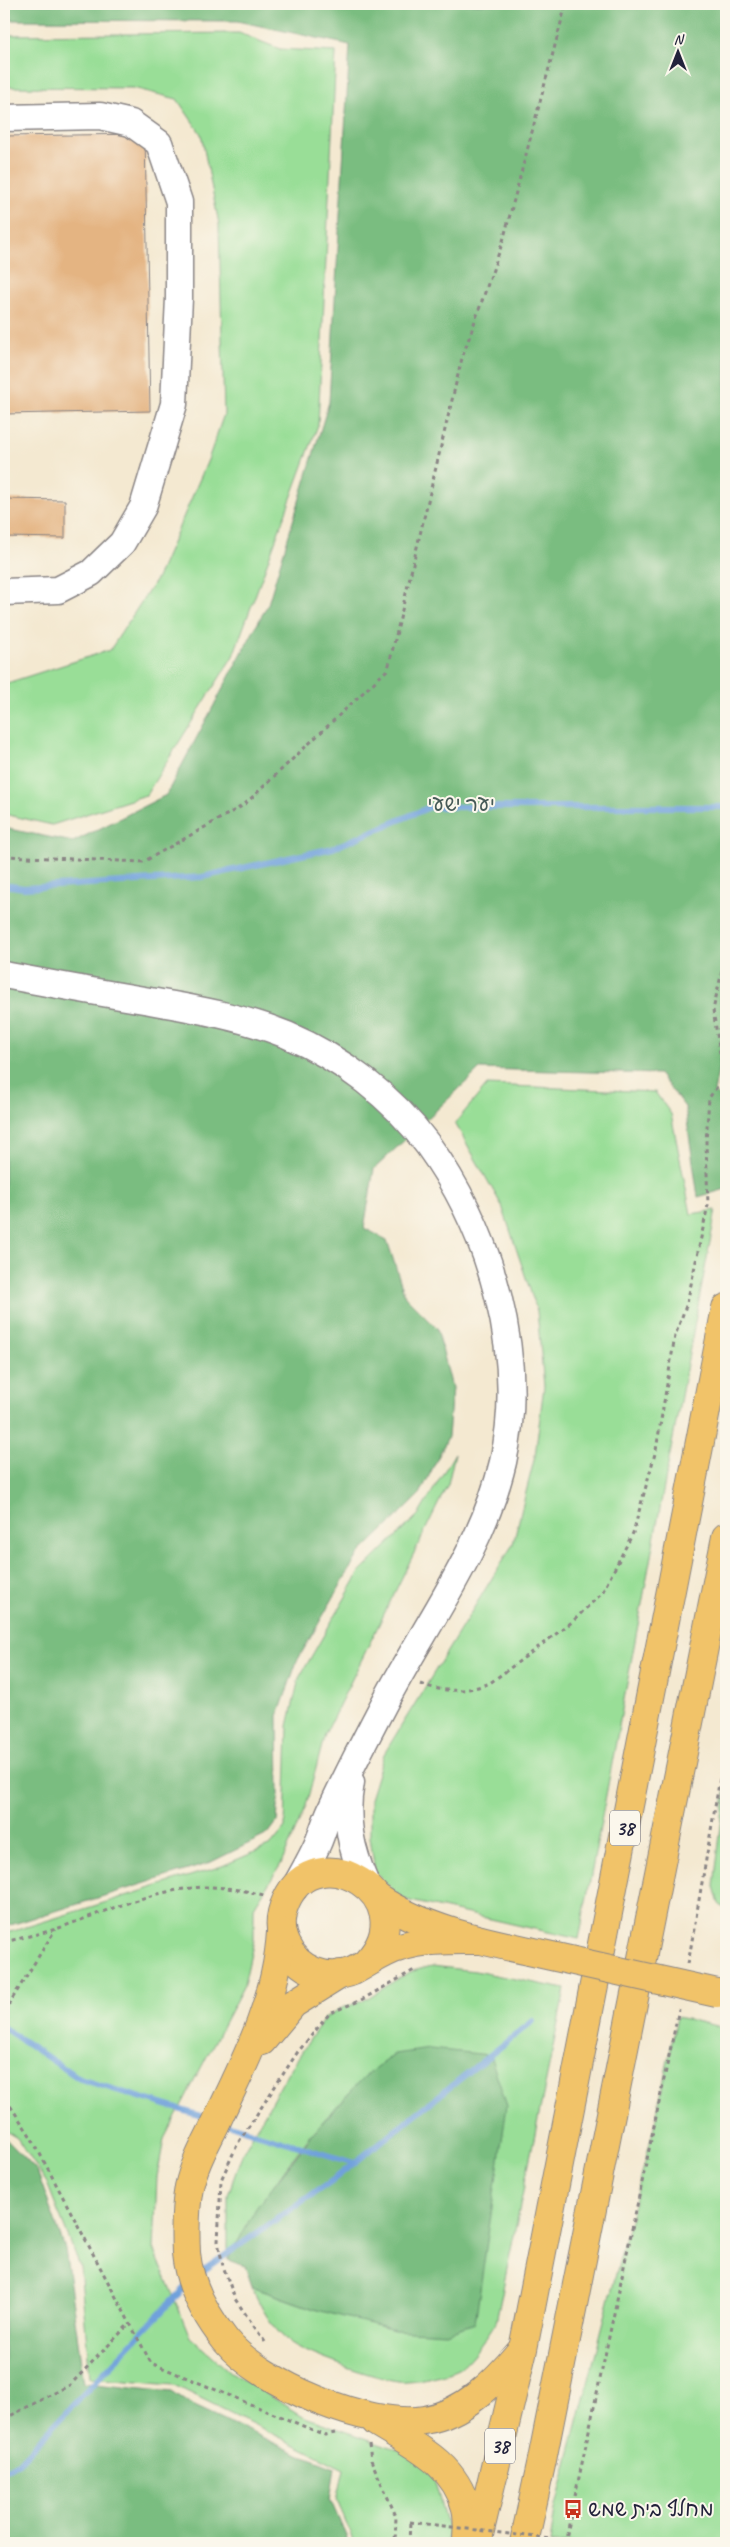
<svg xmlns="http://www.w3.org/2000/svg" width="730" height="2547" viewBox="0 0 730 2547" font-family="Caveat,'Playpen Sans Hebrew',sans-serif">
<style>
.green{fill:#99de97;stroke:#5e8069}
.forest{fill:#7abd80;stroke:#4e705e}
.lines{fill:none;stroke-linecap:round;stroke-linejoin:round}
.stream{stroke:#70a1db;stroke-width:6}
.building{fill:#e4b482}
.minor-casing{stroke:#8b8686;stroke-width:29}
.major-casing{stroke:#8b8686;stroke-width:30}
.highway-casing{stroke:#8b8686;stroke-width:30}
.path{stroke:#8b8686;stroke-width:3;stroke-dasharray:4 4;stroke-linecap:butt}
.minor{stroke:#fff;stroke-width:26}
.major{stroke:#f1c369;stroke-width:28}
.highway{stroke:#f1c369;stroke-width:28}
.major-bridge-casing{stroke:#8b8686;stroke-width:30;stroke-linecap:butt}
.path-bridge{stroke:#8b8686;stroke-width:3;stroke-dasharray:4 4;stroke-linecap:butt}
.major-bridge{stroke:#f1c369;stroke-width:28}
.labels{text-anchor:middle;dominant-baseline:central;stroke-width:4;stroke-linejoin:round;paint-order:stroke}
.shield{fill:#fbf7ec;stroke:#636270;stroke-width:1}
.shield-label{font-size:20px;font-weight:bold;fill:#22223b}
.park-label{font-size:21px;fill:#465a57;stroke:#fbf7ec}
.poi-label{font-size:21px;fill:#22223b;stroke:#fbf7ec;text-anchor:start}
</style>
<rect width="100%" height="100%" fill="#fbf7ec"/>
<filter id="ink" filterUnits="userSpaceOnUse"><feTurbulence type="fractalNoise" baseFrequency=".02" numOctaves="2"/><feDisplacementMap in="SourceGraphic" scale="10" xChannelSelector="R" yChannelSelector="G"/><feConvolveMatrix kernelMatrix="1 2 1 2 8 2 1 2 1" color-interpolation-filters="sRGB"/></filter>
<filter id="wash" filterUnits="userSpaceOnUse"><feTurbulence type="fractalNoise" baseFrequency=".0096" numOctaves="4" result="noise"/><feDisplacementMap in="SourceGraphic" scale="20" xChannelSelector="R" yChannelSelector="G"/><feGaussianBlur stdDeviation="1.12" result="paint"/><feColorMatrix in="noise" values="0 0 0 0 0 0 0 0 0 0 0 0 0 0 0 0 0 1.4 0 .05"/><feComposite in="paint" operator="in"/></filter>
<g filter="url(#wash)">
<rect width="100%" height="100%" fill="#f4e9d1"/>
<g class="green">
<path d="M239 33 280 49 336 52 318 425 233 656 146 795 52 825 4 814V684L110 650 157 578 208 460 224 414 219 224 201 134 177 99 133 88 4 87V35Z"/>
<path d="M487 1085 655 1092 671 1114 691 1214 716 1210 579 1939 402 1899 375 1872 370 1837V1799L384 1754 513 1544 535 1456 544 1386 537 1311 502 1206 455 1123Z"/>
<path d="M455 1453 448 1484 325 1734 306 1806 281 1864 254 1907V1940L244 1985 164 2139 157 2177 154 2249 190 2337 230 2372 305 2417 399 2450 432 2471 448 2530 447 2543H354L337 2500 344 2469 174 2385 90 2378 80 2267 47 2183 17 2138 4 2130V1934L222 1866 271 1845 285 1828 288 1726 299 1678 360 1572 419 1514Z"/>
<path d="M726 1782V1910L719 1904 714 1886Z"/>
<path d="M432 1966 475 1971 565 1989 496 2322C486 2337 475 2355 461 2367 453 2374 409 2383 398 2381 375 2378 310 2356 291 2343 273 2331 260 2306 252 2287L317 2310 394 2054C324 2108 270 2183 228 2260V2195L242 2154 286 2076 324 2018 342 2008 363 2001 409 1972Z"/>
<path d="M677 2017 726 2028V2543H550L555 2510 654 2127Z"/>
</g>
<g class="forest">
<path d="M4 4H726V1029L714 1092 726 1101V1189L698 1197 685 1107 659 1074 480 1069 374 1169 364 1228 387 1240 405 1296 437 1328 452 1388 448 1437 420 1494 358 1555 297 1661 278 1716 279 1794 277 1822 268 1834 207 1864 4 1927V828L73 842 166 795 268 604 329 402 350 45 237 21 4 20Z"/>
<path d="M430 2049 490 2055 507 2106 475 2323 446 2333 394 2330 317 2310 252 2287 245 2266 228 2260 256 2208 320 2125 363 2078 394 2054Z"/>
<path d="M4 2137 37 2171 65 2249 84 2383 172 2392 188 2403 296 2453 335 2468 330 2499 349 2543H4Z"/>
</g>
<g class="lines">
<g class="stream">
<path d="M4 885 24 888 202 877 333 848 430 807H726"/>
<path d="M725 1933 726 1931"/>
<path d="M4 2028 80 2079 211 2119"/>
<path d="M223 2123 354 2163"/>
<path d="M197 2275 333 2180 533 2021"/>
<path d="M4 2471 19 2462 187 2285"/>
</g>
</g>
<g id="blocks">
<g class="building">
<path d="M145 134 150 411 4 414V136Z"/>
<path d="M4 499 65 500V538L4 537Z"/>
</g>
</g>
</g>
<g filter="url(#ink)">
<use href="#blocks" fill-opacity="0" stroke="#8b8686" stroke-width="1"/>
<g class="lines">
<g class="minor-casing">
<g id="minor">
<path d="M4 118 100 116 131 123 159 143 179 202V298L174 404 143 507 122 543 91 573 58 590 4 592"/>
<path d="M4 975C52 984 101 993 150 1001 196 1009 243 1017 287 1035 341 1058 393 1097 428 1145 491 1232 527 1355 503 1462 483 1548 428 1621 387 1698 368 1734 349 1771 332 1807 326 1819 323 1831 318 1843 311 1859 302 1874 294 1889"/>
<path d="M351 1782C344 1819 351 1850 366 1884"/>
</g>
</g>
<g class="major-casing">
<g id="major">
<path d="M378 1898C422 1928 478 1940 529 1951"/>
<path d="M368 1961C426 1898 316 1832 286 1901 279 1916 279 1931 286 1945 298 1970 327 1982 353 1971 369 1963 382 1952 400 1947 426 1939 452 1940 479 1940"/>
</g>
</g>
<g class="highway-casing">
<g id="highway">
<path d="M281 1932C277 1997 249 2054 221 2112 210 2137 195 2160 189 2187 185 2209 185 2232 186 2253 189 2285 207 2317 226 2341 261 2384 369 2429 424 2420 464 2414 496 2381 520 2352"/>
<path d="M262 2041 293 2004 341 1974"/>
<path d="M376 2422C413 2445 455 2463 466 2508 469 2519 467 2532 467 2543"/>
<path d="M477 2543 523 2349 726 1308"/>
<path d="M524 2543 542 2460 726 1537"/>
</g>
</g>
<g class="path">
<path d="M4 856 143 862 244 805 388 669 462 358 503 241 566 4"/>
<path d="M421 1684C444 1693 467 1692 490 1683L572 1622 602 1593 633 1533 656 1450 675 1336 687 1303 708 1205 706 1142 709 1098 724 1077 713 1010 726 954"/>
<path d="M4 1942C21 1938 39 1934 56 1929 105 1912 155 1888 208 1887 227 1887 246 1891 264 1895"/>
<path d="M688 1964 726 1743"/>
<path d="M4 2012 55 1930"/>
<path d="M4 2101 11 2107 31 2137 151 2363 325 2435 335 2433"/>
<path d="M265 2342 235 2299 223 2266 218 2242 221 2180 238 2143 297 2053 330 2013 361 2000 416 1969"/>
<path d="M4 2419 70 2385 129 2324"/>
<path d="M369 2444 371 2460 396 2516 395 2543"/>
<path d="M409 2543 410 2522"/>
<path d="M565 2543 679 2009"/>
</g>
<use href="#minor" class="minor"/>
<use href="#major" class="major"/>
<use href="#highway" class="highway"/>
<g class="major-bridge-casing">
<path id="major-bridge" d="M529 1951 717 1993"/>
</g>
<path class="path-bridge" d="M410 2522 585 2543"/>
<use href="#major-bridge" class="major-bridge"/>
</g>
</g>
<defs>
<g id="bus-bare" transform="scale(1.5)"><path d="M-5-6H5V4H4V6H2V4H-2V6H-4V4H-5ZM-3.5-4V0h7V-4ZM-3.5 1.2v1.5H-2V1.2ZM2 1.2v1.5H3.5V1.2Z" fill="#c8321e" stroke="#fbf7ec" stroke-width="2.5" paint-order="stroke"/></g>
</defs>
<g fill-rule="evenodd">
<use href="#bus-bare" x="573" y="2509"/>
</g>
<g class="labels">
<g class="shield">
<rect x="610" y="1810.5" width="30" height="35" rx="4"/>
<rect x="485" y="2428.5" width="30" height="35" rx="4"/>
</g>
<g class="shield-label">
<text x="625" y="1828">38</text>
<text x="500" y="2446">38</text>
</g>
<g class="park-label">
<text x="461" y="804">יער ישעי</text>
</g>
<g class="poi-label">
<text x="588" y="2509">מחלף בית שמש</text>
</g>
</g>
<rect width="730" height="2547" fill="none" stroke="#fbf7ec" stroke-width="20"/>
<g transform="translate(678 52)" stroke="#fbf7ec" stroke-width="4" paint-order="stroke">
<path d="M0-4L9 19L0 12L-9 19Z" fill="#22223b"/>
<text y="-8" font-size="14" font-weight="bold" text-anchor="middle" fill="#22223b">N</text>
</g>
</svg>
